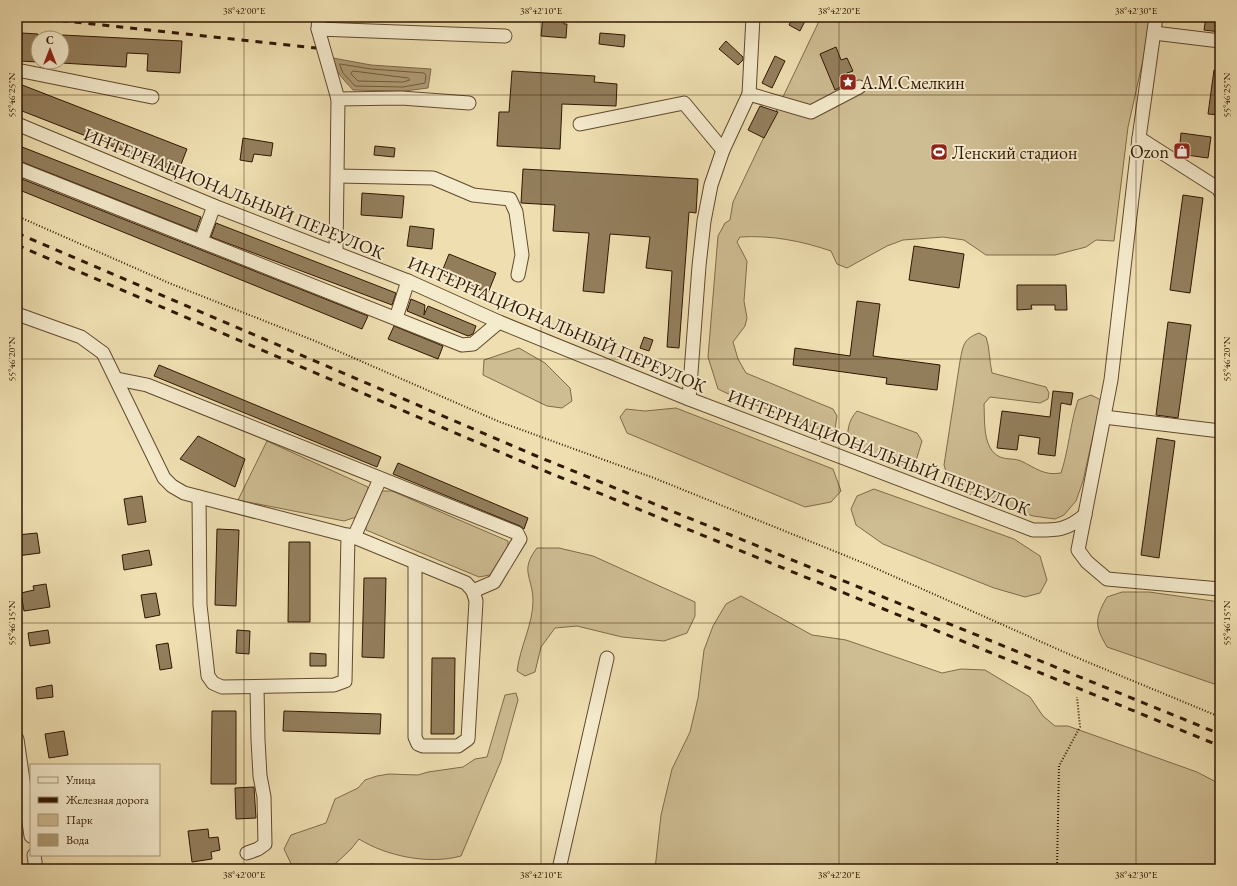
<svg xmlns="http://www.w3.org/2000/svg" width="1237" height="886" viewBox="0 0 1237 886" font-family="'EB Garamond',serif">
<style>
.green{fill:#cebc92;stroke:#806a4a}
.water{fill:#ae9a74;stroke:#7c6646}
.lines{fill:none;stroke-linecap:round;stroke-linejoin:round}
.shore{stroke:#70583a;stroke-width:1}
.building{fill:#937e5c;stroke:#311701}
.minor-casing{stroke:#60492d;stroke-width:15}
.path{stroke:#311701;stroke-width:2;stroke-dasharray:1 2;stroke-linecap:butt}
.minor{stroke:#f4eacc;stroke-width:13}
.rail{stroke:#311701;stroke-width:3;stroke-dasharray:7 7;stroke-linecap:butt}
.ticks{fill:none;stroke:#311701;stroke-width:1;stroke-opacity:0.45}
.labels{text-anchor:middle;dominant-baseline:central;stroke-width:4;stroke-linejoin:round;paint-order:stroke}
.poi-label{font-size:18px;fill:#311701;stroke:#f4eacc;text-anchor:start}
.street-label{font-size:18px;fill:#311701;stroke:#f4eacc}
.neatline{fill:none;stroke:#311701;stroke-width:1.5}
.ticks-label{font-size:10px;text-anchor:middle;fill:#311701}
</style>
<rect width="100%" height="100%" fill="#eedeb0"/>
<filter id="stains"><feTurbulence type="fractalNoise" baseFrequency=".005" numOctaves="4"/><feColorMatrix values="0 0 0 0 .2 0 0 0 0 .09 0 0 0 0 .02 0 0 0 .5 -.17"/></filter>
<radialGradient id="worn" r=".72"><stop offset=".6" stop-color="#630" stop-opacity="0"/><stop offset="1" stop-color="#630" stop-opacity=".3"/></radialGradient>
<g class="green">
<path d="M821 17H1150V29L1128 127 1114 241 1096 240 1086 247 1055 255H986L964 240 943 237 903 240 887 246 847 268 837 264 831 251C802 241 771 235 740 237L737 242 747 261 744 301 747 318 745 326 733 342 738 359 746 373 833 409 837 416 835 429 827 432 737 398 718 389 708 357 718 236 725 223 730 220 733 202Z"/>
<path d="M979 333 986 337C990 348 989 360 992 373L1046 387 1049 393 1048 399 1040 403 990 397 984 404C985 420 982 449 1000 457 1007 460 1015 458 1021 461 1036 468 1044 476 1061 473 1069 449 1070 424 1078 400L1091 395 1101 400 1083 481 1076 501 1064 515 1055 519 1033 516 951 488 944 465 960 361C963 346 963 339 979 333Z"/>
<path d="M519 348 545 363 570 388 572 401 562 408 547 406 483 375 484 360Z"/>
<path d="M676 408 833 469 841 491 831 502 805 507 627 433 620 417 626 409 645 411Z"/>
<path d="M857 411 917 433 922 441 915 464 907 468 896 466 848 444C847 431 848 421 857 411Z"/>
<path d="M267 441 368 487V498L356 517 344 521 238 500Z"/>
<path d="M874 489 1014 539 1040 556 1047 580 1040 593 1025 597 994 588 883 544 856 525 851 509 857 496Z"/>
<path d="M380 491H392L508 541V548L490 575 479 577 366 530V519Z"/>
<path d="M537 548H559L593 556 695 602V616L687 633 664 641 622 637 577 626 555 628 541 647 535 672 525 676 517 671C520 647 533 624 533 601 533 577 519 571 537 548Z"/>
<path d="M1122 592H1149L1220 602V686L1107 647C1095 626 1094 620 1107 597Z"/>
<path d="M741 596 812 635 846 640 942 673 961 669 985 670 1030 697 1043 716 1055 726H1068L1197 772 1220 784V869H655L661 815 672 769 690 732 698 698 704 650 713 626 726 604Z"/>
<path d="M516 693 518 700 501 761 461 856C429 865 386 856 359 839L351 849 330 869 293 868 284 849 291 835 326 823 335 799 358 788 365 780 377 776 389 774 418 775 428 772 463 767 475 759 487 757 505 695Z"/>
</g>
<g class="water">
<path d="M333 58 371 65 431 69 428 88 404 91 353 90C345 81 333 70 333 58Z"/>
<path d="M370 864 386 865 394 869H358Z"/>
</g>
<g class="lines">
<g class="shore">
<path d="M340 64 371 69 424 73 426 75 425 83 403 87 355 86 343 73Z"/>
<path d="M353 71 408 78 410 80 403 82 358 81 351 74Z"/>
</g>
</g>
<g class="building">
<path d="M543 17H564V24H567L566 38 541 36Z"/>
<path d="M793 17H807L800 31 789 25Z"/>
<path d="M1206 17H1220V32L1204 30Z"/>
<path d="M22 33 38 34V62L20 61Z"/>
<path d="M600 33 625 35 624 47 599 44Z"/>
<path d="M62 35 182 41 180 73 147 71 148 54 127 53 126 67 62 63Z"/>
<path d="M726 41 743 57V60L738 65 719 49Z"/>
<path d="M836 47 841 60 847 58 853 71 847 73 850 82 835 90 820 54Z"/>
<path d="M775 56 785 61 772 88 762 83Z"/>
<path d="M1214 70 1220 71V115L1208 114Z"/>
<path d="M512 71 595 76 594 82 617 84 616 106 562 104 560 149 497 146 499 112H509Z"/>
<path d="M17 83 187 149 178 172 17 109Z"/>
<path d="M760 106 778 112 764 138 748 130Z"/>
<path d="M1181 133 1211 137 1208 158 1179 154Z"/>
<path d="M243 138 273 143 271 156 254 154 252 162 240 160Z"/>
<path d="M17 145 201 217 196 231 17 160Z"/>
<path d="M375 146 395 148 394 157 374 155Z"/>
<path d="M523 169 698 179 696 213 689 212 679 348 667 347 672 271 646 268 650 237 610 234 604 293 583 291 589 233 553 231 555 205 521 203Z"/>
<path d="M17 177 368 316 362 329 17 189Z"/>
<path d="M362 193 404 196 402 218 361 215Z"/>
<path d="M1183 195 1203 198 1190 293 1170 290Z"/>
<path d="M216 223 396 293 392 305 211 237Z"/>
<path d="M410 226 434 229 432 249 407 246Z"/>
<path d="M914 246 964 254 959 288 909 280Z"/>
<path d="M449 254 496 273 488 293 441 274Z"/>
<path d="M1017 285H1066L1067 310H1055V305H1031L1032 309 1017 310Z"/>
<path d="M411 299 425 305 424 315 428 306 476 326 473 334 468 336 407 311Z"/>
<path d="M857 301 880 304 873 356 940 365 937 390 886 384 887 378 793 365 795 348 850 356Z"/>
<path d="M1168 322 1191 325 1178 418 1156 415Z"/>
<path d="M394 326 443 346 438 359 388 339Z"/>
<path d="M644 337 653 340 649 351 640 348Z"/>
<path d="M159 365 381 457 377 467 154 376Z"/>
<path d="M1053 391 1073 393 1071 405 1061 403 1055 456 1038 454 1040 438 1019 435 1017 450 997 448 1002 411 1050 417Z"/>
<path d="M198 436 245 459 235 487 180 459Z"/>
<path d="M1157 438 1175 441 1159 558 1141 555Z"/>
<path d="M398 463 528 518 524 529 520 526 393 474Z"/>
<path d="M142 496 146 522 128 525 124 499Z"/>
<path d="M217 529 239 530 236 606 215 605Z"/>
<path d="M37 533 40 553 17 556V535Z"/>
<path d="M289 542H310V622H288Z"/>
<path d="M149 550 152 565 124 570 122 555Z"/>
<path d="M364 578H386L384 658 362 657Z"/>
<path d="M46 584 50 607 24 611 21 593 34 590 33 586Z"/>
<path d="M156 593 160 615 145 618 141 595Z"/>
<path d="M48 630 50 643 30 646 28 633Z"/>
<path d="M237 630 250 631 249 654 236 653Z"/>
<path d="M168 643 172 668 160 670 156 645Z"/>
<path d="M310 653 326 654V666H310Z"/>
<path d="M432 658H455L454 734H431Z"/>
<path d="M52 685 53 697 37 699 36 688Z"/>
<path d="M212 711H236V784H211Z"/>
<path d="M284 711 381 714 380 734 283 731Z"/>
<path d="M64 731 68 755 49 758 45 734Z"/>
<path d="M254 787 256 818 236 819 235 788Z"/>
<path d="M208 829 209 838 218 837 220 850 211 852 212 859 192 862 188 831Z"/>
</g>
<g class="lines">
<g class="minor-casing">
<g id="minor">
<path d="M319 17 318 29 338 99"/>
<path d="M1156 17 1139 138 1111 380 1078 550 1087 562 1107 579 1220 589"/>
<path d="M318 29 505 36"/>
<path d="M1154 33 1220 41"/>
<path d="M17 70 152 97"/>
<path d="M749 94 811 112 859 87"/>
<path d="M17 124 214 206 408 281 499 322 689 399 1033 530C1056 530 1066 531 1085 515"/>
<path d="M580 124 684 103 723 150"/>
<path d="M1139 138 1219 189 1220 192"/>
<path d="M17 168 462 345 473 344 499 322"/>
<path d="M338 176 433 178 473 195 510 199 516 212 522 255 518 275"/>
<path d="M201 241 214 206"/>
<path d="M336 253 338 99 401 98 469 103"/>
<path d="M17 314 81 337 103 353 164 478 172 486 184 493 354 537 466 583 473 591 476 601 468 739 458 746H423L418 744 415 737V562"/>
<path d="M396 318 408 281"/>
<path d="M117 379 147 385 517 533 520 539 494 582 473 591"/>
<path d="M689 399 699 266 704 221 711 185 723 150 749 94 753 17"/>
<path d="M1104 417 1220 431"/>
<path d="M199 497 200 605 208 676 213 683 222 687 334 685 345 681 348 535"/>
<path d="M354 537 380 479"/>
<path d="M17 739 31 836"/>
<path d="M247 853 258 849 265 844 264 797 260 776 258 740 257 687"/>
<path d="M34 855 36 869"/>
<path d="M559 869 607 658"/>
</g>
</g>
<g class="path">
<path d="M17 216 169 283 315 341 500 422 654 478 866 564 1073 656 1220 717"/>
<path d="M1057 869 1059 766 1080 727 1077 697"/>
</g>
<use href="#minor" class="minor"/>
<g class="rail">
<path d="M47 17 64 21 316 48"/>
<path d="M17 18 52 20"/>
<path d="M17 233 534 455 1220 734"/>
<path d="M17 245 530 465 1220 746"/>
</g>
</g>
<path class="ticks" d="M244 17V869M541 17V869M839 17V869M1136 17V869M17 95H1220M17 359H1220M17 623H1220"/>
<defs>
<g id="sight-square" transform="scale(0.9)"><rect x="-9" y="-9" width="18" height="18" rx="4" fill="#8f2418" stroke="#f4eacc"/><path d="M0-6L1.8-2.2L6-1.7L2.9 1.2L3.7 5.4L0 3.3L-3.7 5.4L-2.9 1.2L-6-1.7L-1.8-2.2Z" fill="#fff"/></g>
<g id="shop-square" transform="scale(0.9)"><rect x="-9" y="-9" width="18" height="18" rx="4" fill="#8f2418" stroke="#f4eacc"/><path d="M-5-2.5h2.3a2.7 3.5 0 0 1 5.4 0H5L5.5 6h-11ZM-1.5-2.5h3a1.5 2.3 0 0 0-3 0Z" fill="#fff"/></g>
<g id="stadium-square" transform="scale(0.9)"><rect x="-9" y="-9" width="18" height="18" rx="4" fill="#8f2418" stroke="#f4eacc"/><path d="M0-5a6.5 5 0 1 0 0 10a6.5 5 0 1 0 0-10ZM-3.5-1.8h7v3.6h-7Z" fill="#fff"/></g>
</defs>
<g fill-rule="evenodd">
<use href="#sight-square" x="848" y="82"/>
<use href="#shop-square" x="1182" y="151"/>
<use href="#stadium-square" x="939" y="152"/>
</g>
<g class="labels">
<g class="poi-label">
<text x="861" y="82">А.М.Смелкин</text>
<text x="1169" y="151" text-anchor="end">Ozon</text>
<text x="952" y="152">Ленский стадион</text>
</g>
<g class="street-label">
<text transform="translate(234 193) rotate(22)">ИНТЕРНАЦИОНАЛЬНЫЙ ПЕРЕУЛОК</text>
<text transform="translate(557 324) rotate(23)">ИНТЕРНАЦИОНАЛЬНЫЙ ПЕРЕУЛОК</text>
<text transform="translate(879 452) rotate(21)">ИНТЕРНАЦИОНАЛЬНЫЙ ПЕРЕУЛОК</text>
</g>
</g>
<rect width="1237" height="886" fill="none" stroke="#eedeb0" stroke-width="44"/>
<rect x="30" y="764" width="130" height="92" fill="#f4eacc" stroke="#a6967b"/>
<rect x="38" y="777" width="20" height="6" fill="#f4eacc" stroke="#a6967b"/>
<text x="66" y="784" font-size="12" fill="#311701">Улица</text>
<rect x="38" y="797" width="20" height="6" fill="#311701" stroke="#a6967b"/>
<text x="66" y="804" font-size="12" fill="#311701">Железная дорога</text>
<rect x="38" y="814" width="20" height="12" fill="#cebc92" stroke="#a6967b"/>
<text x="66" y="824" font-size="12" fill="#311701">Парк</text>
<rect x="38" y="834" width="20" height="12" fill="#ae9a74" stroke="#a6967b"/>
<text x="66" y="844" font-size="12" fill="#311701">Вода</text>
<g transform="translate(50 50)"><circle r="19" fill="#f4eacc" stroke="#a6967b"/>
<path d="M0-3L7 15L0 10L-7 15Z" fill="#8f2418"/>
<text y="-6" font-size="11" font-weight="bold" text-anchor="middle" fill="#311701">С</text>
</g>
<rect x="22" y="22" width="1193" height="842" class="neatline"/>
<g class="ticks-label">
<text x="244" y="14">38°42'00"E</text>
<text x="541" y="14">38°42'10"E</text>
<text x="839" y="14">38°42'20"E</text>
<text x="1136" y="14">38°42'30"E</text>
<text transform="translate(11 95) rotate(-90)" y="4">55°46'25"N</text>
<text transform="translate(1226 95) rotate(-90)" y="4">55°46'25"N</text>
<text transform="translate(11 359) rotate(-90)" y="4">55°46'20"N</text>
<text transform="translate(1226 359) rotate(-90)" y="4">55°46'20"N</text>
<text transform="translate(11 623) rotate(-90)" y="4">55°46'15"N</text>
<text transform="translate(1226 623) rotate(-90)" y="4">55°46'15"N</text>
<text x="244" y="878">38°42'00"E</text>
<text x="541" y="878">38°42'10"E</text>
<text x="839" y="878">38°42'20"E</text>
<text x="1136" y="878">38°42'30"E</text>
</g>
<rect width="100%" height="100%" filter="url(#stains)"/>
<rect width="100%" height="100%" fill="url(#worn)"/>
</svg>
